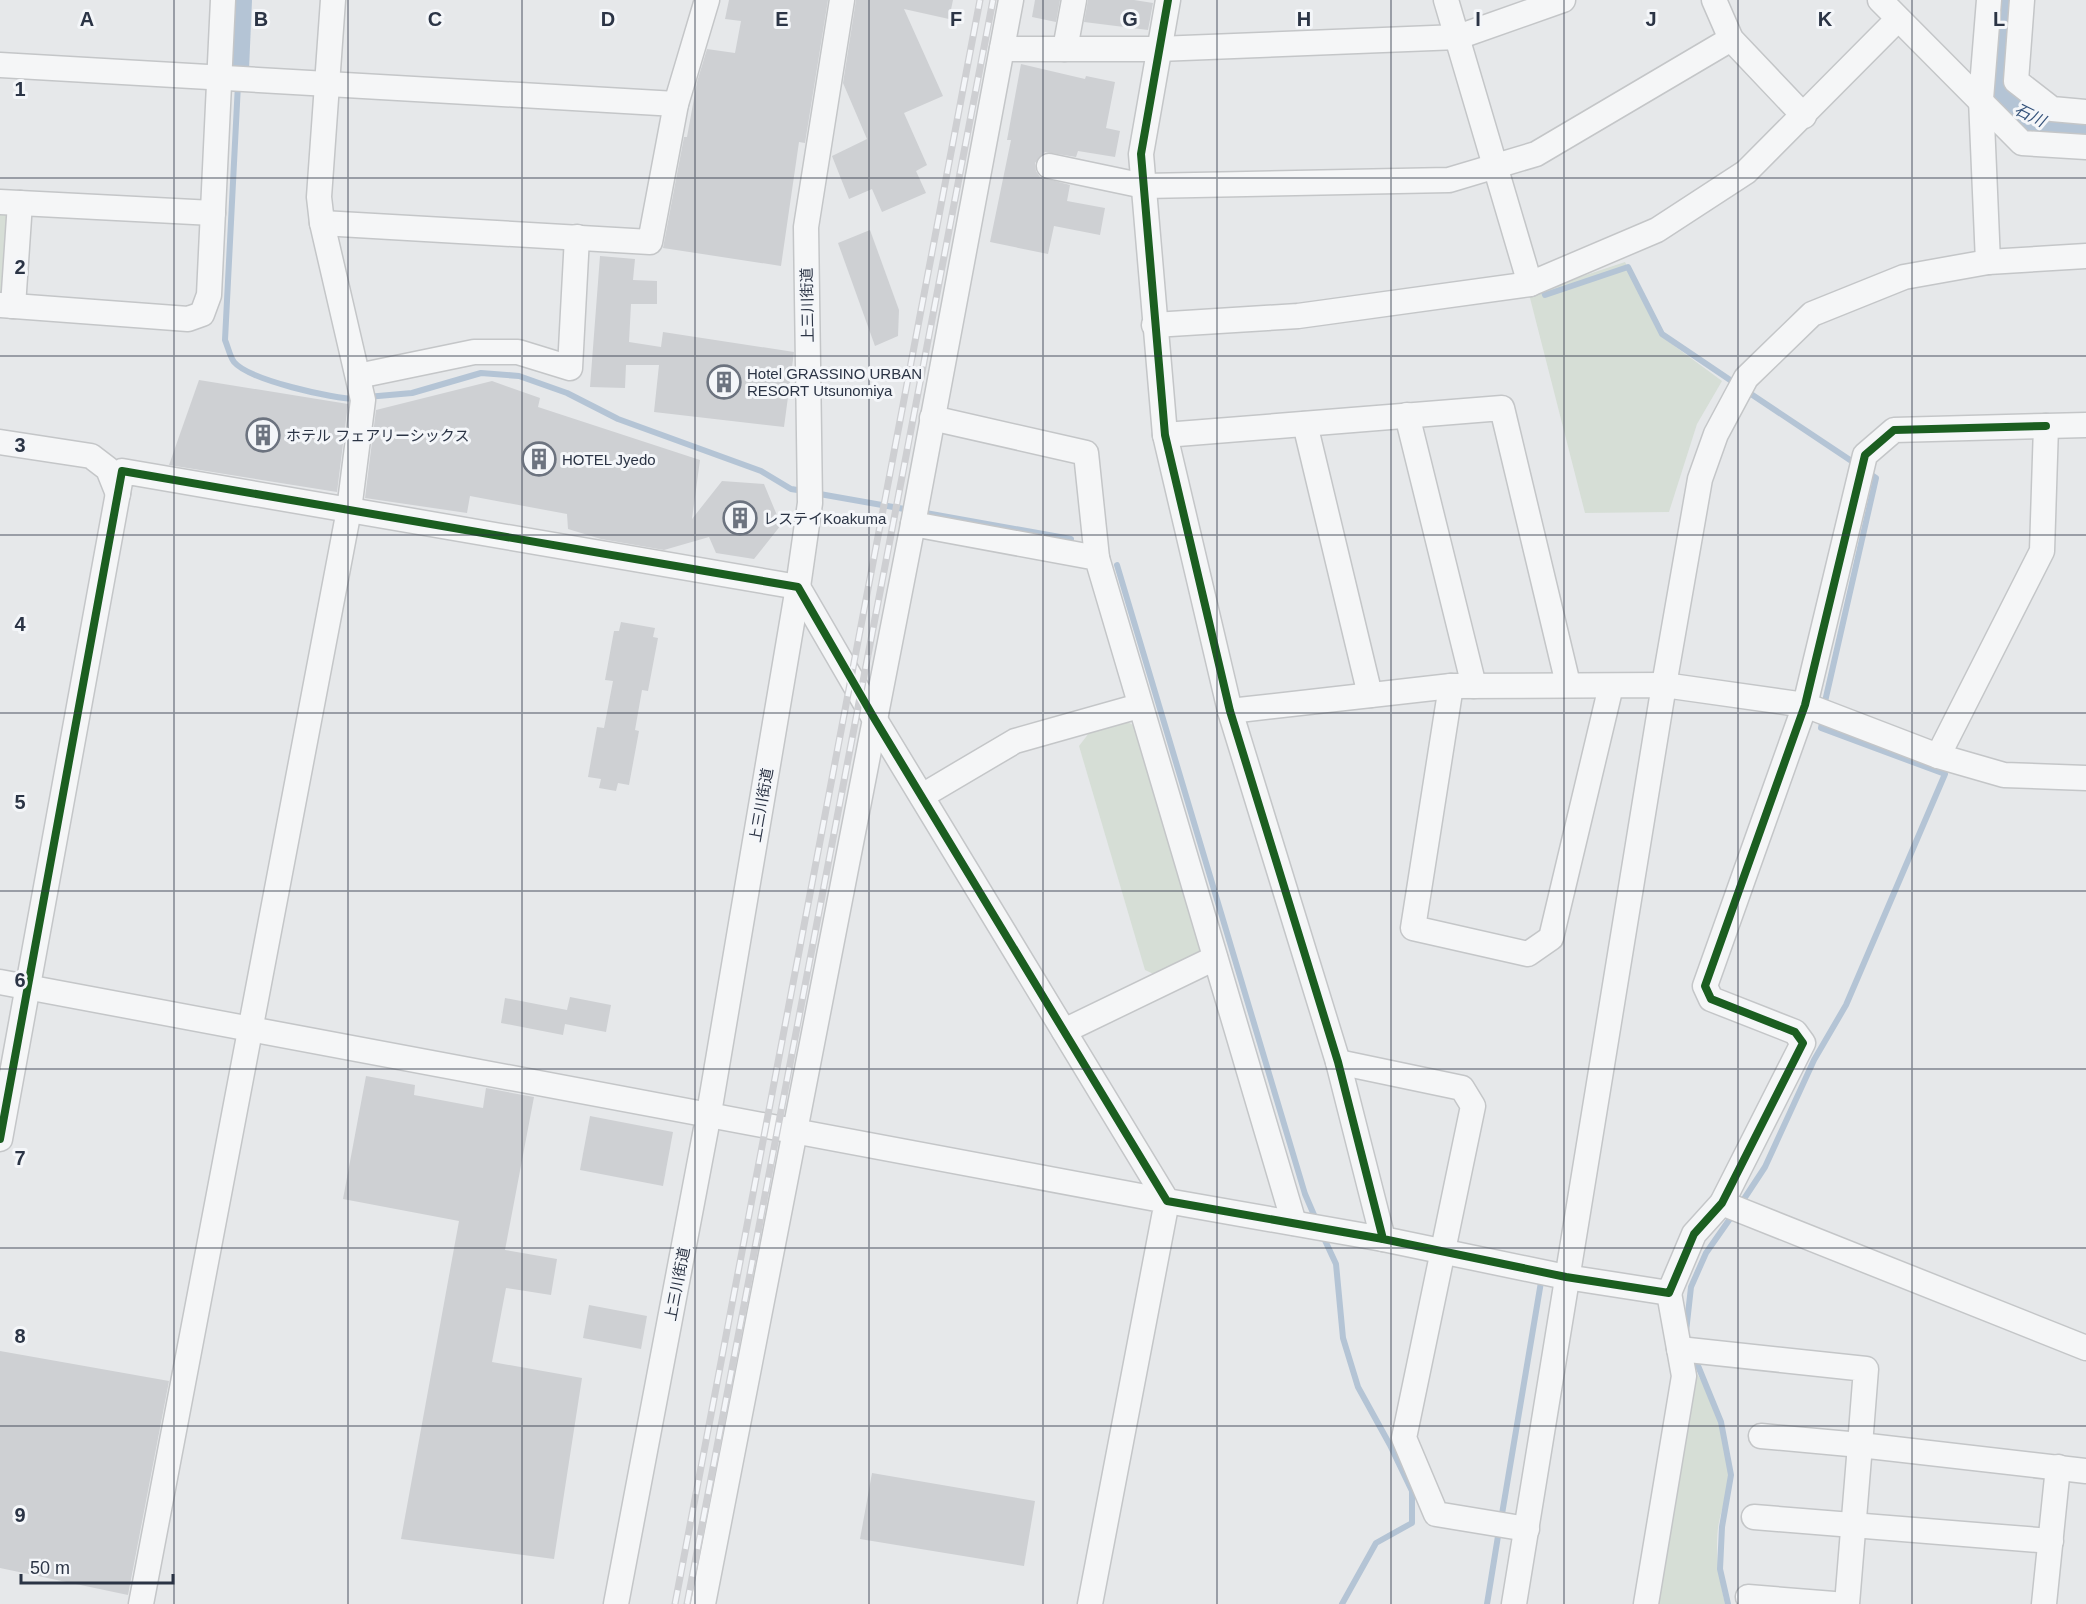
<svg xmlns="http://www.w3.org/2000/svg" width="2086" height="1604" viewBox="0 0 2086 1604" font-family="Arial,'Noto Sans JP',sans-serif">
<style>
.green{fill:#d6ded6}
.water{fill:#b4c4d5}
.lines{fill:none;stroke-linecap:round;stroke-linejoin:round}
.stream{stroke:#b4c4d5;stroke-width:6}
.river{stroke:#b4c4d5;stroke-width:36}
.building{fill:#ced0d3}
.minor-casing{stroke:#c4c6c8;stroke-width:27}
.minor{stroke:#f5f6f7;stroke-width:24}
.rail-casing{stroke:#cecfd2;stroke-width:7}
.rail{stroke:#f4f6f9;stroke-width:4.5;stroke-dasharray:14;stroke-linecap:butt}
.cycleway-casing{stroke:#f4f6f9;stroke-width:11}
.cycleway{stroke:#1b5e20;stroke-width:8}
.grid{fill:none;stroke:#2b3445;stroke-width:1.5;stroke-opacity:0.55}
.labels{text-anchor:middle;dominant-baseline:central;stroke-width:6;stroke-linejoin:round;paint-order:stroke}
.street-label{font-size:15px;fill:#2b3445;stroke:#f4f6f9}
.poi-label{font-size:15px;fill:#2b3445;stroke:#f4f6f9;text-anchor:start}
.water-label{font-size:16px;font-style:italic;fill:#34527a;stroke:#f4f6f9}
.grid-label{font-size:20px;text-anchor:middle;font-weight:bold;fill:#2b3445;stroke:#f4f6f9;stroke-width:6;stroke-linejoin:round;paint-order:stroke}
</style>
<rect width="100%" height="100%" fill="#e6e8ea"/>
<g class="green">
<path d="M0 213 6 214 14 223 8 286 0 293Z"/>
<path d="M1625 262 1665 339 1722 381 1697 424 1669 512 1585 513 1529 294Z"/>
<path d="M1126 721 1138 728 1203 947 1197 958 1160 977 1145 970 1079 746 1089 733Z"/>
<path d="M1696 1372C1715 1402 1727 1440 1729 1477 1729 1491 1722 1507 1719 1522 1714 1549 1719 1577 1725 1604H1659Z"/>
</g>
<path class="water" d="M236 0H252L249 70 232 69Z"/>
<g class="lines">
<g class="stream">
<path d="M238 84 225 340C228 347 230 357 234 362 249 380 333 399 357 399"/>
<path d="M1542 285 1545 295 1628 267 1662 334 1736 384"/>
<path d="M1745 390 1856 464"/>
<path d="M367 397 412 393 481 373 519 376 567 393 618 419 761 471 791 489 804 491"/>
<path d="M814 493 910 510"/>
<path d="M920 512 1071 539"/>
<path d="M1117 565 1305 1194 1317 1222"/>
<path d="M1824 706 1876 478 1867 472"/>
<path d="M1740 1205 1765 1167 1814 1060 1846 1005 1945 774 1821 728 1823 719"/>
<path d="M1322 1234 1336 1264 1343 1338 1358 1387 1390 1445 1412 1491V1523L1376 1543 1342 1604"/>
<path d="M1686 1332 1691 1287 1706 1253 1734 1213"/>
<path d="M1694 1356 1721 1422 1731 1475 1722 1527 1720 1569 1728 1604"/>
<path d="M1501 1520 1542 1276"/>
<path d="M1487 1604 1499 1530"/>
</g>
<path class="river" d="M2006 0 2000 83 2011 109 2043 125 2086 129"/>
</g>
<g class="building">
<path d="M729 0H828L805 143 799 142 781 266 663 248 684 137H687L697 82 707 49 735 53 741 21 725 19Z"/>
<path d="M856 0H953L949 19 904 9 943 96 904 113 927 165 916 171 926 193 882 212 872 189 849 199 832 156 867 139 843 83Z"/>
<path d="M1035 0H1060L1056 22 1032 17Z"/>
<path d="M1088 0H1134L1153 3 1148 30 1084 22Z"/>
<path d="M1021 64 1085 79 1086 76 1115 82 1106 128 1120 131 1115 157 1078 151 1076 157 1045 152 1035 163 1036 171 1040 177 1070 185 1067 201 1105 208 1100 235 1054 226 1048 254 990 242 1011 140H1007Z"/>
<path d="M870 230 899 310 898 336 875 346 838 243Z"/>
<path d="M600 256 635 259 633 280 657 281V304H631L629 342 661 347 663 332 794 352 784 427 654 412 659 365H626L625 388 590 387Z"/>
<path d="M199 380 348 404 337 492 169 465Z"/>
<path d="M492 381 540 398 538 407 700 460 692 519 722 481 764 484 781 525 754 559 716 553 709 537 664 550 601 539 568 529 567 514 470 496 467 513 365 498 376 410Z"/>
<path d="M621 622 655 628 653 637 658 638 648 691 642 690 635 730 639 731 629 785 618 783 616 791 599 788 601 779 588 777 597 727 604 728 613 681 605 680 614 631H619Z"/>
<path d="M570 997 611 1005 606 1032 565 1024 563 1035 501 1023 505 998 567 1010Z"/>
<path d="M366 1076 415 1085 414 1095 483 1108 486 1088 534 1097 505 1250 557 1259 551 1295 506 1288 492 1362 582 1378 554 1559 401 1539 459 1221 343 1199Z"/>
<path d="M590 1116 673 1132 663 1186 580 1170Z"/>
<path d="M589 1305 647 1316 641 1349 583 1338Z"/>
<path d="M0 1351 169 1381 128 1595 0 1568Z"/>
<path d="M872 1473 1035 1501 1024 1566 860 1539Z"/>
</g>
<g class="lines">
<g class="minor-casing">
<g id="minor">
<path d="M1168 0 1141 154 1165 435 1230 711 1338 1062 1383 1239 1566 1277 1669 1293 1694 1234 1722 1203 1803 1043 1795 1032 1711 999 1705 986 1805 705 1865 455 1894 430 2046 426"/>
<path d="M1446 0 1530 284"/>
<path d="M1714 0 1731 39 1804 116"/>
<path d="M1880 0 2022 143 2086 147"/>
<path d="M2022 0 2016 81 2052 109 2086 112"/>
<path d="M1002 49H1158L1458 37 1563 0"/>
<path d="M1065 49 1074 0"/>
<path d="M0 65 676 104"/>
<path d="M1049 166 1144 186 1449 180 1536 154 1731 39"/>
<path d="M0 202 213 213"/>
<path d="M322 223 650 242 676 104 707 0"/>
<path d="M1988 262 1981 99 1989 0"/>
<path d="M0 305 188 319 202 314 209 295 223 0"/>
<path d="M13 306 20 203"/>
<path d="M1154 325 1298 316 1530 284 1657 230 1746 172 1898 19"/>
<path d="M358 376 474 352H518L570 368 577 237"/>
<path d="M1407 415 1474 686"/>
<path d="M932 418 1086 453 1097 558"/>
<path d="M1305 424 1370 695"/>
<path d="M1165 435 1502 408 1568 684"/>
<path d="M0 442 91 456 108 469 118 494"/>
<path d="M913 524 1097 558 1294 1223"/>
<path d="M1451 686 1413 928 1528 954 1551 938 1611 686"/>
<path d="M1230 711 1451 686 1664 685 1805 705 1938 756 2004 775 2086 778"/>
<path d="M1938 756 2042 551 2046 426 2086 425"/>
<path d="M922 796 1015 741 1139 706"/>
<path d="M0 982 1167 1201 1090 1604"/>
<path d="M1064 1031 1215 958"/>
<path d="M1338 1062 1462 1088 1473 1106 1404 1438 1436 1514 1527 1529"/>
<path d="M0 1139 122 471 798 587 874 718 1167 1201 1383 1239"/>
<path d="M1722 1203 2086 1348"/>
<path d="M1679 1349 1866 1369 1860 1445 1761 1436"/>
<path d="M1754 1517 2051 1541"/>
<path d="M1748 1597 1834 1604"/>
<path d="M141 1604 349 510 363 400 322 223 319 197 333 0"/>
<path d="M616 1604 709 1113 798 587 810 503 806 227 842 0"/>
<path d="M703 1604 913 524 1011 0"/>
<path d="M1514 1604 1664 685 1700 479 1716 434 1746 378 1812 314 1904 277 1988 262 2086 256"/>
<path d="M1646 1604 1684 1376 1669 1293"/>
<path d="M1847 1604 1860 1445 2086 1471"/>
<path d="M2044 1604 2058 1467"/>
</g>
</g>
<use href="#minor" class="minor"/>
<g class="rail-casing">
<g id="rail">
<path d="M675 1604 980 0"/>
<path d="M687 1604 993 0"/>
</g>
</g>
<use href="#rail" class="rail"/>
<g class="cycleway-casing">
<g id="cycleway">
<path d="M1168 0 1141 154 1165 435 1230 711 1338 1062 1383 1239 1566 1277 1669 1293 1694 1234 1722 1203 1803 1043 1795 1032 1711 999 1705 986 1805 705 1865 455 1894 430 2046 426"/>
<path d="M0 1139 122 471 798 587 874 718 1167 1201 1383 1239"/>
</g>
</g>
<use href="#cycleway" class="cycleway"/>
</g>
<path class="grid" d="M174 0V1604M348 0V1604M522 0V1604M695 0V1604M869 0V1604M1043 0V1604M1217 0V1604M1391 0V1604M1564 0V1604M1738 0V1604M1912 0V1604M0 178H2086M0 356H2086M0 535H2086M0 713H2086M0 891H2086M0 1069H2086M0 1248H2086M0 1426H2086"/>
<defs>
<g id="building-ring" transform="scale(1.725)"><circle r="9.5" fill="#f4f6f9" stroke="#6c737f" stroke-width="1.5"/><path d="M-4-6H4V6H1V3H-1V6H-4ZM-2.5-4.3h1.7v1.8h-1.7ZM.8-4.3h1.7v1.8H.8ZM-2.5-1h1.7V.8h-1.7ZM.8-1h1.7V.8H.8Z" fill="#6c737f"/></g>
</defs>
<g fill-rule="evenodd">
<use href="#building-ring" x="724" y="382"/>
<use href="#building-ring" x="263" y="435"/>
<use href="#building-ring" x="539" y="459"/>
<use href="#building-ring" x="740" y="518"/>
</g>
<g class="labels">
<g class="street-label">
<text transform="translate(807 305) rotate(-91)">上三川街道</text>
<text transform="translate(761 805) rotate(-80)">上三川街道</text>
<text transform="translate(677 1284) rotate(-79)">上三川街道</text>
</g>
<g class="poi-label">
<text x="747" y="373">Hotel GRASSINO URBAN<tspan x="747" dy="17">RESORT Utsunomiya</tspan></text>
<text x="286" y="435">ホテル フェアリーシックス</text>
<text x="562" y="459">HOTEL Jyedo</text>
<text x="763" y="518">レステイKoakuma</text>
</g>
<g class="water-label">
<text transform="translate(2030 115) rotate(26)">石川</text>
</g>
</g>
<g class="grid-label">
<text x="87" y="26">A</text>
<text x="261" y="26">B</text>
<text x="435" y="26">C</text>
<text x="608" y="26">D</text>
<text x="782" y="26">E</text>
<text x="956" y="26">F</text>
<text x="1130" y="26">G</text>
<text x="1304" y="26">H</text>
<text x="1478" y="26">I</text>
<text x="1651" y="26">J</text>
<text x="1825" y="26">K</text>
<text x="1999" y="26">L</text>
<text x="20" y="96">1</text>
<text x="20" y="274">2</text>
<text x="20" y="452">3</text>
<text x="20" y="631">4</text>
<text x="20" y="809">5</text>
<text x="20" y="987">6</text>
<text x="20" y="1165">7</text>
<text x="20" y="1343">8</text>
<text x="20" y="1522">9</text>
</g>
<path d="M21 1574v9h152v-9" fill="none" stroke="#2b3445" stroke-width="3"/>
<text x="30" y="1574" font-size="18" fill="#2b3445" stroke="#f4f6f9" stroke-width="4.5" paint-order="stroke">50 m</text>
</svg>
